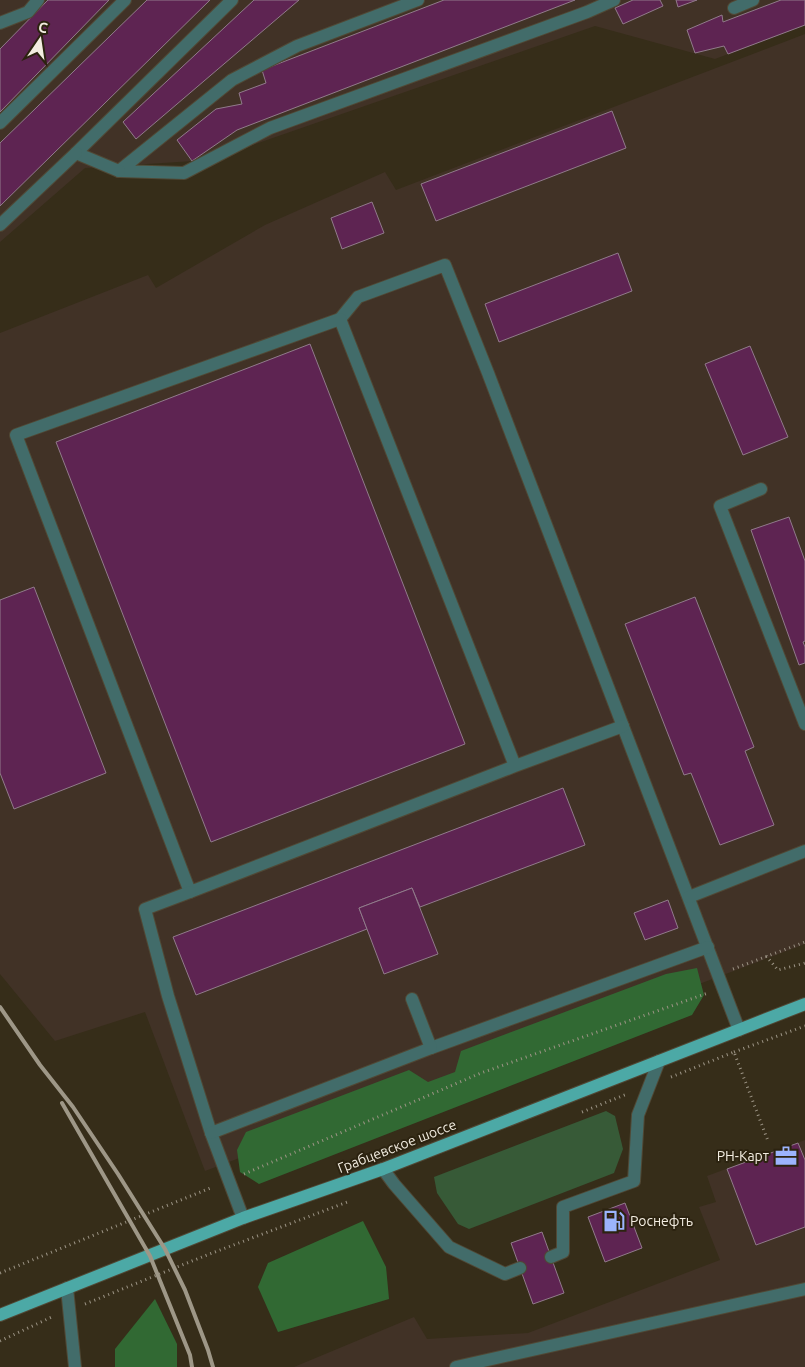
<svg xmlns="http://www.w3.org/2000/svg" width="805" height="1367" viewBox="0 0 805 1367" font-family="Ubuntu,sans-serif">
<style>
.industrial{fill:#413226}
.green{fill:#375a37}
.forest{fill:#316933}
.building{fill:#5e2452;stroke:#917b8b}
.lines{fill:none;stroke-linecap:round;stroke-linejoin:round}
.service-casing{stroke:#504835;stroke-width:14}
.minor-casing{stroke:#504835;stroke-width:14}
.primary-casing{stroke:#504835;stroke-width:14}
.path{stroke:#9d9586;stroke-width:3;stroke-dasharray:1 4;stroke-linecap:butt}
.service{stroke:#426c6a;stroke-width:12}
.minor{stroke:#426c6a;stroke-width:12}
.primary{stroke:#4ca9a6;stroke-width:12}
.rail{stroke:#9e9787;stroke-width:4}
.labels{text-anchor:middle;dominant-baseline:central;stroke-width:4;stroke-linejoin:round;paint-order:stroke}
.street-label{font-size:14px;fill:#f3ede1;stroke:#2c2310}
.poi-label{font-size:14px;fill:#f3ede1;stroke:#2c2310;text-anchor:end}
</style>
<rect width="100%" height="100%" fill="#362d19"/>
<g class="industrial">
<path d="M0 0H805V25L715 59 595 26 209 160 85 168 0 242Z"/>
<path d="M805 34V944L205 1171 145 1012 55 1041 0 974V333L148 275 156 288 265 225 385 172 396 190Z"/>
<path d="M805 1140V1367H294L414 1317 427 1339 528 1333 720 1260 699 1207 716 1202 707 1176Z"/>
</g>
<path class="green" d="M606 1111 615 1116 623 1149 614 1173 469 1229 458 1224 437 1193 434 1177Z"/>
<g class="forest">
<path d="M697 968 704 995 692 1015 259 1184 240 1172 237 1150 246 1132 409 1070 428 1082 455 1072 461 1051 666 974Z"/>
<path d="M363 1221 386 1267 389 1299 278 1332 258 1287 268 1263Z"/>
<path d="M155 1299 177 1344V1367H115V1349Z"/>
</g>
<g class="building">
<path d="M48 0H109L0 112V49Z"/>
<path d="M147 0H210L0 206V143Z"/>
<path d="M254 0H299L136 139 123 122Z"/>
<path d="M444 0H575L237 130 192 161 177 140 216 109 242 104 239 93 266 83 262 70Z"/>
<path d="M633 0H660L663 6 623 24 615 8Z"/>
<path d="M676 0H697L678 7Z"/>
<path d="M781 0H805V25L728 54 724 46 695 53 687 30 722 15 723 22Z"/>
<path d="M612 111 626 148 436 221 421 184Z"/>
<path d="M372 202 384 233 342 249 331 218Z"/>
<path d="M618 253 632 291 499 342 485 304Z"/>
<path d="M310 344 465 744 211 842 56 442Z"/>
<path d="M750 346 788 437 743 455 705 364Z"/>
<path d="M789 517 805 561V641L803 642 805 647V663L799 665 751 530Z"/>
<path d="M34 587 106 773 14 809 0 773V600Z"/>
<path d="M695 597 754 747 745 751 774 825 720 845 691 773 684 775 625 624Z"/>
<path d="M563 788 585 845 420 907 412 888 359 908 367 929 196 995 173 937Z"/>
<path d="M412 888 438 954 384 974 359 908Z"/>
<path d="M668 900 678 928 645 940 634 913Z"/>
<path d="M798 1143 805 1160V1227L756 1245 727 1169Z"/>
<path d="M625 1203 642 1248 605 1262 588 1217Z"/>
<path d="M542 1232 564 1293 533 1304 511 1243Z"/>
</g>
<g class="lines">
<g class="service-casing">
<g id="service">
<path d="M418 0 297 46 232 80 119 171 184 173 270 128 587 12 614 0"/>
<path d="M734 8 753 0"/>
<path d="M0 23 28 12 38 0"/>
<path d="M0 123 125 0"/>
<path d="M119 171 76 153 232 0"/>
<path d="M0 225 76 153"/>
<path d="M340 319 358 297 445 265 488 373 739 1030"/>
<path d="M761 489 720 506 805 724"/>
<path d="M515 766 340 319 16 435 190 892 515 766 623 726"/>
<path d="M190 892 145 909 168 996 211 1133 243 1218"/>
<path d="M689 897 805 851"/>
<path d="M431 1048 708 947"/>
<path d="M211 1133 431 1048 412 999"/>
<path d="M383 1169 394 1184 449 1247 505 1274 520 1268"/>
<path d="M551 1257 563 1252V1207L634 1181 638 1115 659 1061"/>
<path d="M456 1367 805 1289"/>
</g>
</g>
<g class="minor-casing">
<path id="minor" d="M67 1288 75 1367"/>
</g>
<g class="primary-casing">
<path id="primary" d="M0 1315 243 1218 383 1169 805 1004"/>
</g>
<g class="path">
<path d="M766 956 778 970 805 963"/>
<path d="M733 969 805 942"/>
<path d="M734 1052 805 1026"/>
<path d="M671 1077 734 1052 768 1141"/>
<path d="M582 1112 627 1094"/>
<path d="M244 1174 481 1073 708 993"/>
<path d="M0 1273 213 1187"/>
<path d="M85 1304 207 1255 350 1201"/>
<path d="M0 1341 54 1316"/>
</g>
<use href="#service" class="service"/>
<use href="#minor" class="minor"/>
<use href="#primary" class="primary"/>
<g class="rail">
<path d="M0 1007 40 1065 73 1107 118 1174 165 1249 185 1290 208 1350 213 1367"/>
<path d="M62 1103 150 1256 190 1355 192 1367"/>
</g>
</g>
<defs>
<g id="office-bare" transform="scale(1.725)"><path d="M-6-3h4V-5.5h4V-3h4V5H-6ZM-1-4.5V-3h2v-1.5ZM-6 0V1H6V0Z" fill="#9cb4fd" stroke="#2c2310" stroke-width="2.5" paint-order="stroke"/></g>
<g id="fuel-bare" transform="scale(1.725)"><path d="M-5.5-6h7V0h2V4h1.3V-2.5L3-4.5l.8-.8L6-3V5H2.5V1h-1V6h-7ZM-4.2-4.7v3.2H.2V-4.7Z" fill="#9cb4fd" stroke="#2c2310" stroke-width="2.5" paint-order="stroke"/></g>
</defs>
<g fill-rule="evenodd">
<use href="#office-bare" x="786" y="1156"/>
<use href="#fuel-bare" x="614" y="1221"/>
</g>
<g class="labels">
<g class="street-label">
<text transform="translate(397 1146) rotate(-21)">Грабцевское шоссе</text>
</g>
<g class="poi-label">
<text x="769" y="1156">РН-Карт</text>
<text x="630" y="1221" text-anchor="start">Роснефть</text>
</g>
</g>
<g transform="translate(40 40) rotate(13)" stroke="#2c2310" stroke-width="4" paint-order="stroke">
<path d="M0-4L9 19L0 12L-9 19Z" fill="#f3ede1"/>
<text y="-8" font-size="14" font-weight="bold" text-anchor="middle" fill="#f3ede1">С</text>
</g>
</svg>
